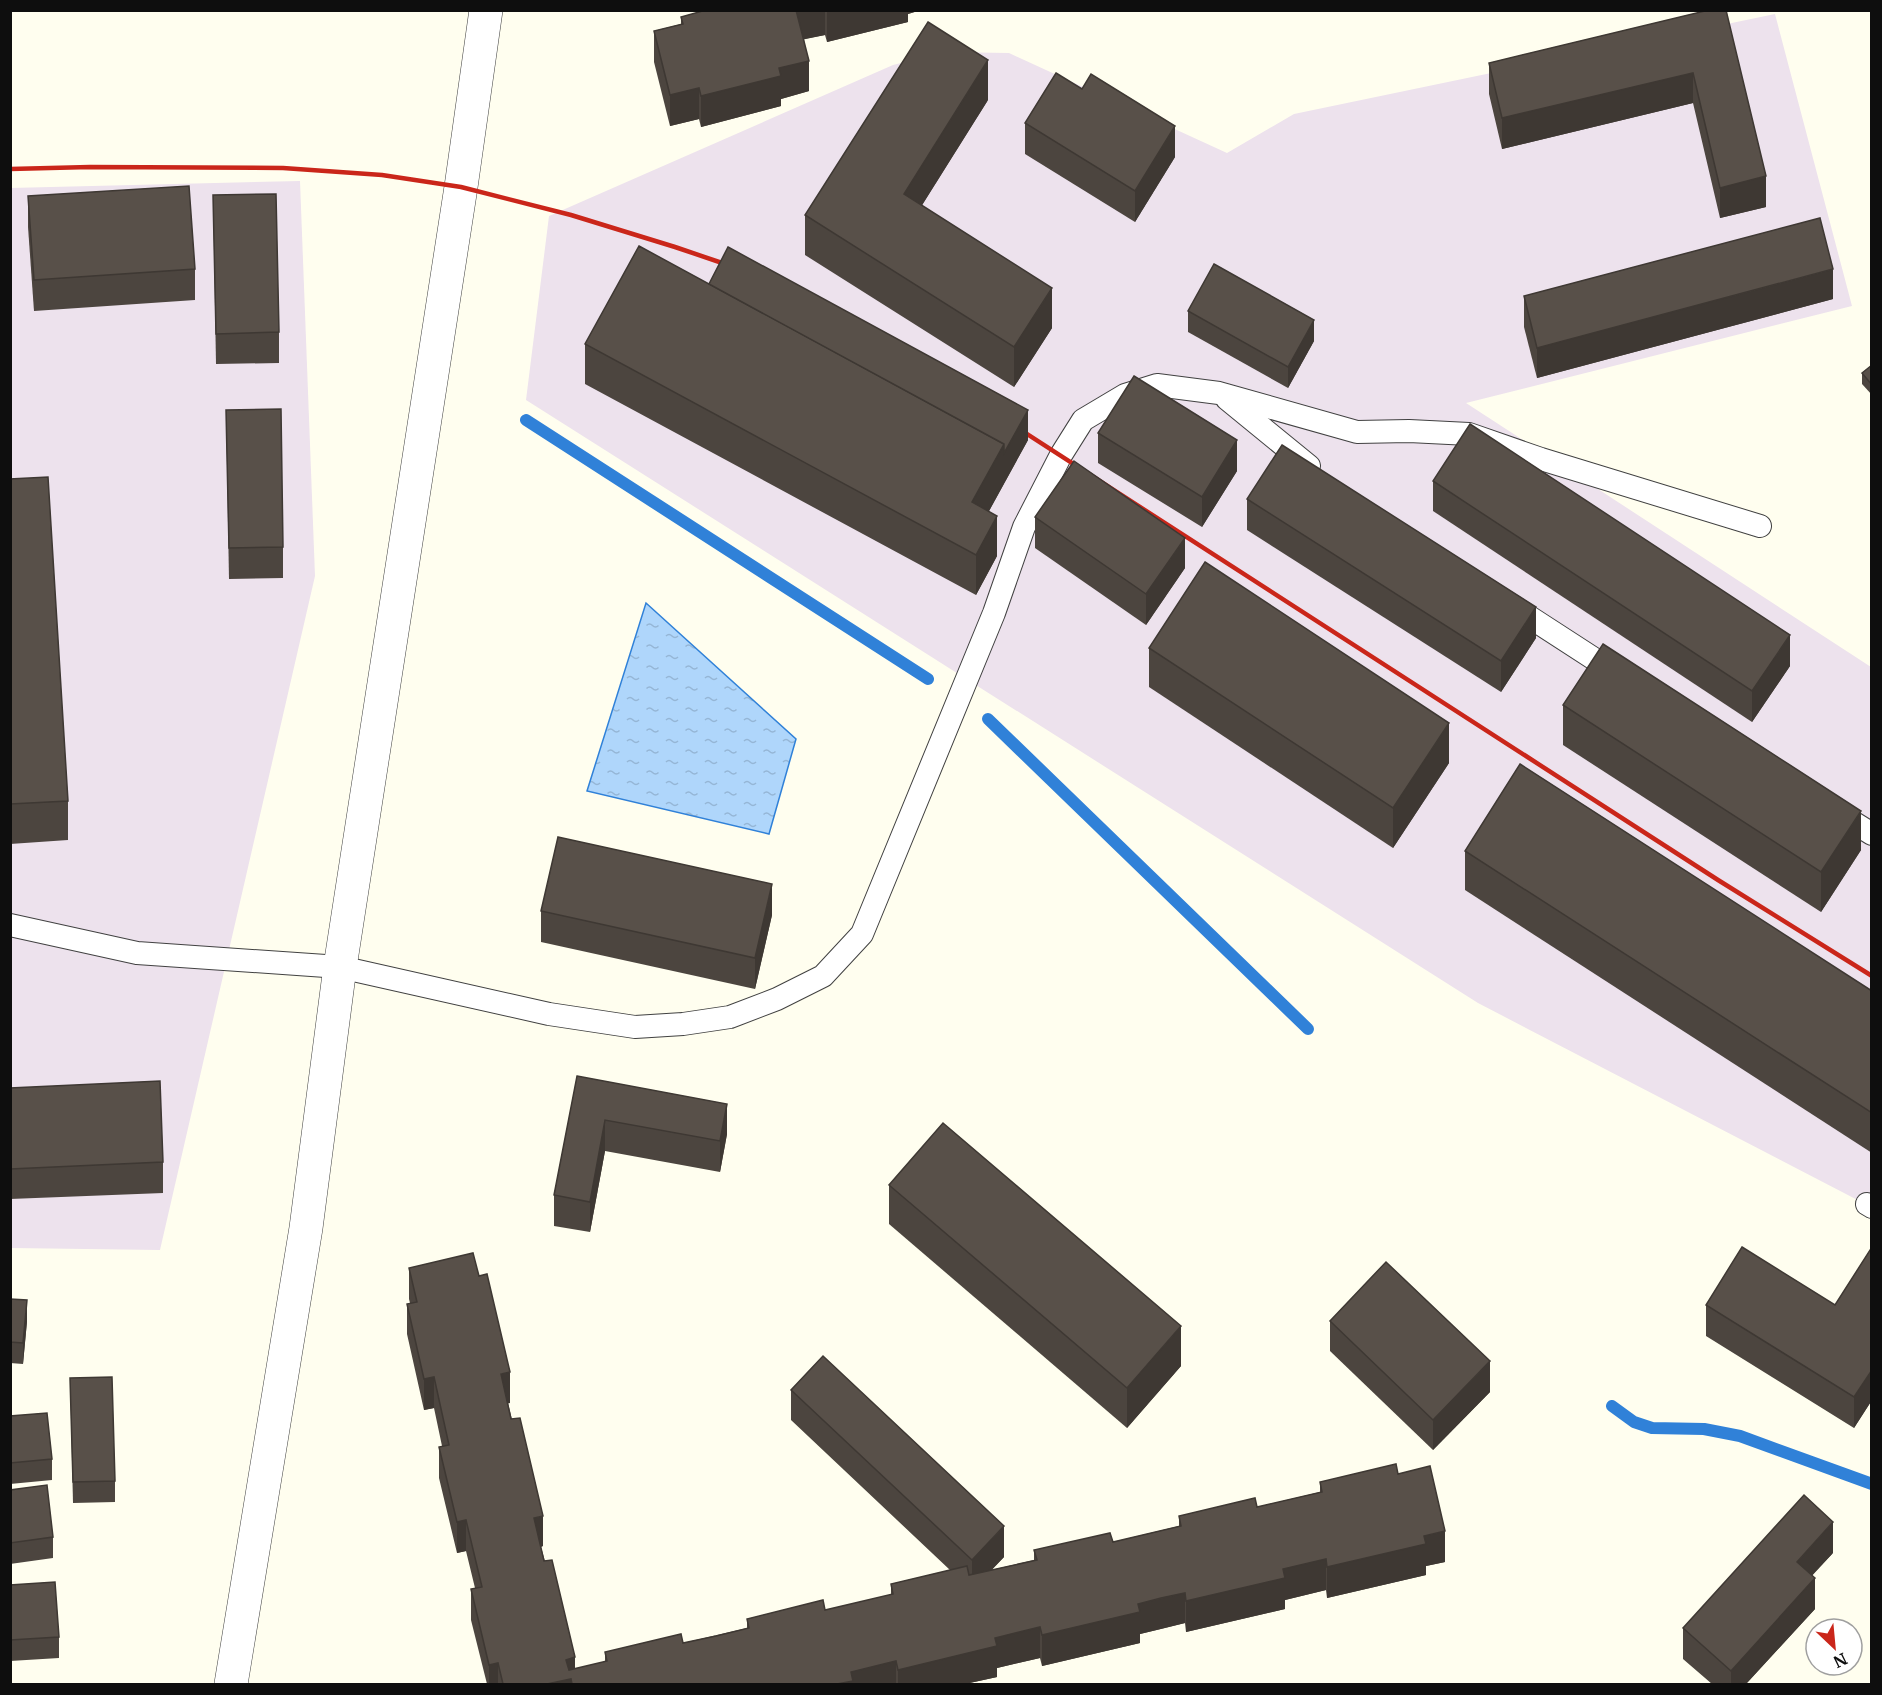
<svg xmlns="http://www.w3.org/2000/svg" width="1882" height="1695" viewBox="0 0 1882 1695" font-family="Merriweather,serif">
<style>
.industrial{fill:#ede2ed}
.water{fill:url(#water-ripples);stroke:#3081d8;stroke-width:1.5}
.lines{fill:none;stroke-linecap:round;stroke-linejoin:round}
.stream{stroke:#3081d8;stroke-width:12}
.service-casing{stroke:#414141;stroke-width:24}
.tertiary-casing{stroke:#414141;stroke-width:34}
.service{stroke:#fff;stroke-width:22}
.tertiary{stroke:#fff;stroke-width:33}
.rail{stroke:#ca261a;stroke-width:4.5}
.wall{fill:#4c453f}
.shaded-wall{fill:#3e3833}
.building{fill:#585049;stroke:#3e3833;stroke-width:1.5}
</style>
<defs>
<pattern id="water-ripples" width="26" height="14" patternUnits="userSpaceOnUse" patternTransform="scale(1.5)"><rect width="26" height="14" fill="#afd6fb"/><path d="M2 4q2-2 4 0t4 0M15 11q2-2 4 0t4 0" fill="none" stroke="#95b6d6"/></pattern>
</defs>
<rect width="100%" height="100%" fill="#fffeef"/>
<g class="industrial">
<path d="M1775 14 1852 306 1466 403 1871 667V1207L1478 1003 526 400 549 216 893 65 945 52 1009 53 1227 153 1294 114Z"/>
<path d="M300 181 315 576 160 1250 11 1248 10 188Z"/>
</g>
<path class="water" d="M646 603 796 739 769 834 587 791Z"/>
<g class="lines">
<g class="stream">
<path d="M526 420 928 679"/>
<path d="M988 719 1308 1029"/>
<path d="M1612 1406 1634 1422 1652 1428 1704 1429 1740 1436 1872 1484"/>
</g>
<g class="service-casing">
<g id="service">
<path d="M1227 399 1309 466"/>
<path d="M1511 605 1619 675"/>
<path d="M1835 811 1872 834"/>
<path d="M10 925 137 953 340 967 549 1014 635 1027 683 1024 730 1017 777 999 823 976 862 934 994 613 1024 527 1061 455 1083 420 1125 395 1157 385 1219 393 1357 432 1409 431 1469 434 1541 459 1760 526"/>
<path d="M1867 1204 1872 1207"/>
</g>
</g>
<g class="tertiary-casing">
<path id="tertiary" d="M231 1684 306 1228 340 967 461 187 486 10"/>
</g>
<use href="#service" class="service"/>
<use href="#tertiary" class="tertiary"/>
<g class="rail">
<path d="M10 169 90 167 283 168 382 175 461 187 571 215 675 247 734 267"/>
<path d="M1013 425 1718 880 1872 976"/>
</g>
</g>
<g class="wall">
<path d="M706 10H921L908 14V22L827 42 825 35 804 39 809 91 781 99V106L701 127 699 119 670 126 654 62V31L681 24V17Z"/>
<path d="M1709 10 1766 207 1720 218 1693 103 1502 149 1489 94V63Z"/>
<path d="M988 100 922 205 1052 328 1014 387 805 255V215Z"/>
<path d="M1025 123 1175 157 1135 222 1025 154Z"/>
<path d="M213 195 279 332V363L216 364Z"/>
<path d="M28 196 195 269V300L34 311 28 227Z"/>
<path d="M709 284 1028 440 989 511 997 556 976 595 585 384V344Z"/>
<path d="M1524 296 1833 299 1537 378 1524 327Z"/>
<path d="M1188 311 1314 341 1288 388 1188 332Z"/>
<path d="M1872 365V395L1862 384V373Z"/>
<path d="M226 410 283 547V578L229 579Z"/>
<path d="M1098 433 1237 471 1202 527 1098 463Z"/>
<path d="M10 479 68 801V840L10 844Z"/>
<path d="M1433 481 1790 666 1752 722 1433 511Z"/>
<path d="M1247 499 1536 638 1501 692 1247 530Z"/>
<path d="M1035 517 1185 568 1146 625 1035 548Z"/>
<path d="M1149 648 1449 763 1393 848 1149 687Z"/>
<path d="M1563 705 1861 850 1821 912 1563 745Z"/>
<path d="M1465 851 1872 991V1153L1465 890Z"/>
<path d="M541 911 772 915 755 989 541 942Z"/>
<path d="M577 1076 727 1134 720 1172 605 1151 590 1232 554 1226V1195Z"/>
<path d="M10 1088 163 1162V1193L10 1199Z"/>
<path d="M889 1185 1181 1366 1127 1428 889 1224Z"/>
<path d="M1872 1247V1400L1854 1428 1706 1336V1305H1835Z"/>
<path d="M409 1268 510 1403H508L543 1546 541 1547 575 1669 605 1662V1652L683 1643 747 1628V1619L825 1610 891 1595V1584L950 1570 791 1420V1390L1004 1557 991 1570 1034 1560V1550L1113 1542 1179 1526V1516L1257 1507 1320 1492V1482L1398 1474 1445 1562 1426 1566V1575L1327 1598 1326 1590 1285 1600V1609L1186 1632 1185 1623 1161 1629 1140 1634V1643L1042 1666 1040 1658 997 1668V1677L965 1684H487L471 1620V1589L475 1588 466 1551 457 1553 439 1478V1447L442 1446 434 1408 424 1410 407 1334V1304L410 1303 409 1299Z"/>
<path d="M10 1299 27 1321 23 1364 10 1363Z"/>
<path d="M1330 1321 1490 1392 1433 1450 1330 1351Z"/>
<path d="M70 1378 115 1481V1502L73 1503Z"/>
<path d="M10 1416 52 1459V1480L10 1484Z"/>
<path d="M10 1490 53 1537V1558L10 1564Z"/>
<path d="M1833 1553 1812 1575 1815 1609 1746 1684H1712L1683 1659V1628Z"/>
<path d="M10 1585 59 1637V1658L10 1661Z"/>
</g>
<g class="shaded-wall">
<path d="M796 10H825V35L796 41Z"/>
<path d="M831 10H921L908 14V22L827 42V12Z"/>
<path d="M988 60V100L904 234V194Z"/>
<path d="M809 61V91L781 99V106L701 127V96L779 68Z"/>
<path d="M1693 73V103L1502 149V118Z"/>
<path d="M699 88V119L670 126V95Z"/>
<path d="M1175 126V157L1135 222V191Z"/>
<path d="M1766 176V207L1720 218V188Z"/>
<path d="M1833 269V299L1537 378V348Z"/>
<path d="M1052 288V328L1014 387V347Z"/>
<path d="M1314 320V341L1288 388V367Z"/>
<path d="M1028 410V440L972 542V502L1004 444Z"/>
<path d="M1237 440V471L1202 527V497Z"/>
<path d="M997 516V556L976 595V555Z"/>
<path d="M1185 538V568L1146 625V594Z"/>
<path d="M1536 607V638L1501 692V661Z"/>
<path d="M1790 635V666L1752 722V691Z"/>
<path d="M1449 723V763L1393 848V808Z"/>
<path d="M1861 811V850L1821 912V872Z"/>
<path d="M772 884V915L755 989V958Z"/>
<path d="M727 1104V1134L720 1172V1141Z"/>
<path d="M605 1120V1151L590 1232V1202Z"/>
<path d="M27 1300V1321L23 1364V1343Z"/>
<path d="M1181 1326V1366L1127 1428V1388Z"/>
<path d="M1490 1361V1392L1433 1450V1420Z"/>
<path d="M1872 1370V1400L1854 1428V1397Z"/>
<path d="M510 1372V1403L501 1405V1374Z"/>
<path d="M434 1377V1408L424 1410V1379Z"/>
<path d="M543 1516V1546L534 1548V1518Z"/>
<path d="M466 1520V1551L457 1553V1522Z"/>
<path d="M1833 1522V1553L1797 1592V1562Z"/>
<path d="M1004 1526V1557L972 1591V1560Z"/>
<path d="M1445 1531V1562L1426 1566V1575L1327 1598V1567L1424 1536Z"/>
<path d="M1326 1559V1590L1285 1600V1609L1186 1632V1601L1283 1569Z"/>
<path d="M1815 1578V1609L1746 1684H1731V1671Z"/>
<path d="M1185 1593V1623L1140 1634V1643L1042 1666V1635L1138 1604Z"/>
<path d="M1040 1627V1658L997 1668V1677L965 1684H898V1670L995 1638Z"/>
<path d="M575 1657V1684L571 1679V1684H547L566 1660Z"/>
<path d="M896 1661V1684H837L851 1672Z"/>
<path d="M498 1663V1684H489V1665Z"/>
</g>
<g class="building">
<path d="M706 10H796L809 61 779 68 781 76 701 96 699 88 670 95 654 31 683 24 681 17Z"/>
<path d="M1709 10H1726L1766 176 1720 188 1693 73 1502 118 1489 63Z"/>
<path d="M928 22 988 60 904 194 1052 288 1014 347 805 215Z"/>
<path d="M1056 73 1082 89 1091 74 1175 126 1135 191 1025 123Z"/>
<path d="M189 186 195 269 34 280 28 196Z"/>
<path d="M276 194 279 332 216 334 213 195Z"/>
<path d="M1820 218 1833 269 1537 348 1524 296Z"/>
<path d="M639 246 1004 444 972 502 997 516 976 555 585 344Z"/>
<path d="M728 247 1028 410 1004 453V444L709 284Z"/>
<path d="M1214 264 1314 320 1288 367 1188 311Z"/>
<path d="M1872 365V385L1862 373Z"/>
<path d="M1134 376 1237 440 1202 497 1098 433Z"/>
<path d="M281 409 283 547 229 548 226 410Z"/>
<path d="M1470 424 1790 635 1752 691 1433 481Z"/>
<path d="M1282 445 1536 607 1501 661 1247 499Z"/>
<path d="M1074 461 1185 538 1146 594 1035 517Z"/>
<path d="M48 477 68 801 10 804V479Z"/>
<path d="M1205 562 1449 723 1393 808 1149 648Z"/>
<path d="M1603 644 1861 811 1821 872 1563 705Z"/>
<path d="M1520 764 1872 991V1113L1465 851Z"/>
<path d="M558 837 772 884 755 958 541 911Z"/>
<path d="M577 1076 727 1104 720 1141 605 1120 590 1202 554 1195Z"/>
<path d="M160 1081 163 1162 10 1169V1088Z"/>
<path d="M943 1123 1181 1326 1127 1388 889 1185Z"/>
<path d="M1742 1247 1835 1305 1872 1247V1370L1854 1397 1706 1305Z"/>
<path d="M473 1253 479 1276 487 1274 510 1372 501 1374 511 1419 520 1418 543 1516 534 1518 544 1561 552 1560 575 1657 566 1660 569 1670 607 1661 605 1652 681 1634 683 1643 716 1636 749 1628 747 1619 823 1600 825 1610 893 1594 891 1584 967 1566 969 1575 1037 1560 1034 1550 1110 1533 1113 1542 1181 1526 1179 1516 1255 1498 1257 1507 1322 1492 1320 1482 1396 1464 1398 1474 1430 1466 1445 1531 1424 1536 1426 1544 1327 1567 1326 1559 1283 1569 1285 1578 1186 1601 1185 1593 1161 1598 1138 1604 1140 1612 1042 1635 1040 1627 995 1638 997 1646 898 1670 896 1661 851 1672 853 1681 837 1684H572L571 1679 547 1684H503L498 1663 489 1665 471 1589 482 1587 466 1520 457 1522 439 1447 449 1445 434 1377 424 1379 407 1304 417 1302 409 1268Z"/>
<path d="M1386 1262 1490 1361 1433 1420 1330 1321Z"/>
<path d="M10 1299 27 1300 23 1343 10 1342Z"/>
<path d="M823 1356 1004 1526 972 1560 791 1390Z"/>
<path d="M112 1377 115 1481 73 1482 70 1378Z"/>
<path d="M47 1413 52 1459 10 1463V1416Z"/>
<path d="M47 1485 53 1537 10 1543V1490Z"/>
<path d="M1804 1495 1833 1522 1797 1562 1815 1578 1731 1671 1683 1628Z"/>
<path d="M55 1582 59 1637 10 1640V1585Z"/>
</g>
<rect width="1882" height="1695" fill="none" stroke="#0e0e0e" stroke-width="24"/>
<g transform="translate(1834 1647) rotate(154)"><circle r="28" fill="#ffffff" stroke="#9f9f9f" stroke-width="1.5"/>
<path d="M0-4.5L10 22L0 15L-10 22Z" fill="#ca261a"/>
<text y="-9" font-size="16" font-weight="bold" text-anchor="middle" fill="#0e0e0e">N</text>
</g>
</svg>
